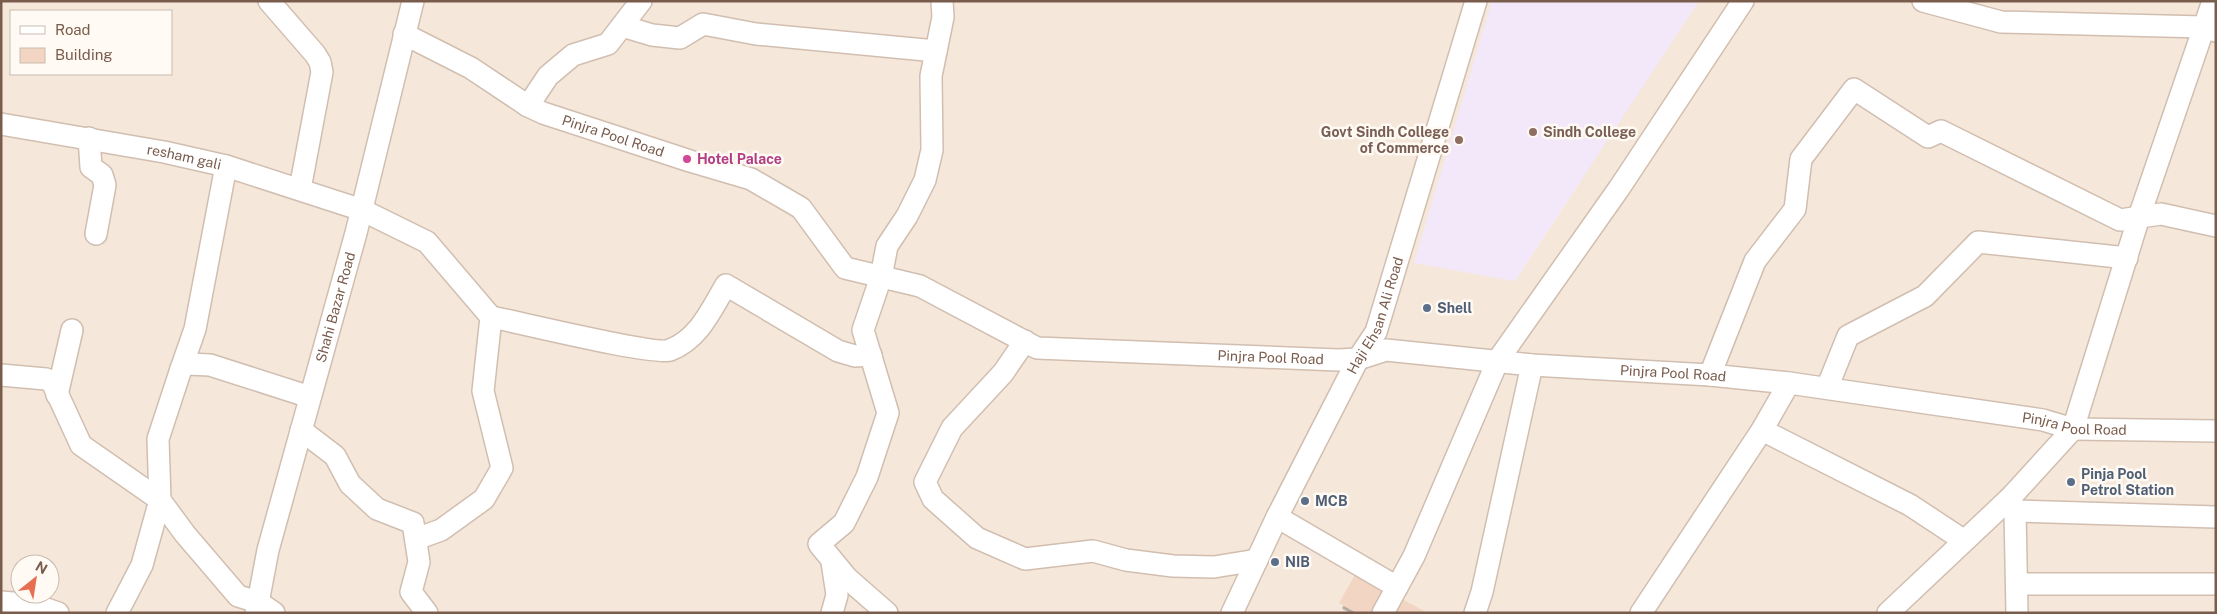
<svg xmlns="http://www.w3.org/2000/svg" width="2217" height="614" viewBox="0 0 2217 614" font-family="'Public Sans',sans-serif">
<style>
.residential{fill:#f5e8da;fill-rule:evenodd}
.education{fill:#f3e8fa}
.building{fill:#f3d5c3;filter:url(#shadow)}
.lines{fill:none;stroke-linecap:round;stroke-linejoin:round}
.minor-casing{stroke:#d1beb0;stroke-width:24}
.minor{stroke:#fff;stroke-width:21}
.education-dot{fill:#8d6e63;stroke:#fffaf3;stroke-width:2}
.hotel-dot{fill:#d1479c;stroke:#fffaf3;stroke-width:2}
.service-dot{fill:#5c6f8a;stroke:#fffaf3;stroke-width:2}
.labels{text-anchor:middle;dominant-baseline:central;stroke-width:5;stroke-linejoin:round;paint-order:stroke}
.education-label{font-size:14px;font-weight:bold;fill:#785e54;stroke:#fffaf3;text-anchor:end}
.street-label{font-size:14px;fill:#7a5c4d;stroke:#fffaf3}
.hotel-label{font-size:14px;font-weight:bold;fill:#b23c85;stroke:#fffaf3;text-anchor:start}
.service-label{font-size:14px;font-weight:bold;fill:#4e5e75;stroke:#fffaf3;text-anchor:start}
</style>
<defs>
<filter id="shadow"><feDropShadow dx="3" dy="5.5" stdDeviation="0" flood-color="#0004"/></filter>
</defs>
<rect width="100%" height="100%" fill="#fdf6ec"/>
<path class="residential" d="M1 1H2216V613H1ZM11 11H171V74H11ZM20 564H50V594H20Z"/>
<path class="education" d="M1492 1H1699L1515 281 1414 263Z"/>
<g class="building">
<path d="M1361 564 1390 581 1372 613H1357L1339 603Z"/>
<path d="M1402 599 1424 611 1423 613H1395Z"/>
</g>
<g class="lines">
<g class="minor-casing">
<g id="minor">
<path d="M269 1 315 54 320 62 322 72 300 189"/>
<path d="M1923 1 2001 22 2204 27 2216 31"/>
<path d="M622 26 652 35 680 38 703 24 756 34 936 51"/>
<path id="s1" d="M404 34 471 68 528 106 543 113 690 161 751 179 801 208 845 268 920 286 1037 348 1338 360 1358 359 1386 350 1532 365 1710 375 1789 383 2043 420 2073 429 2216 431"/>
<path d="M528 106 548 76 573 55 608 44 641 1"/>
<path id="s2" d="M1 124 164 152 226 166 362 210 427 242 491 317 483 391 502 468 484 499 441 530 416 539"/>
<path d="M89 138 91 167 102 175 105 185 96 234"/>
<path d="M491 317C518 322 655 356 670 350 699 339 711 310 726 285L838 351 855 356 871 355"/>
<path d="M1025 341 1003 373 952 428 925 482 933 499 977 538 1025 559 1093 551 1126 560 1173 566 1214 567 1257 560"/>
<path d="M181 369 195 329 226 166"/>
<path d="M1 375 46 379 52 382 81 445 160 500 185 534 238 596 258 602 274 613"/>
<path d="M1710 375 1755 261 1795 209 1801 159 1854 89 1928 137 1941 131 2120 220 2161 214 2216 226"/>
<path d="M1827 388 1848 336 1925 296 1978 242 2127 258"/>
<path d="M57 395 72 330"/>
<path d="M301 430 335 456 350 484 377 509 413 523 419 562 411 592 427 613"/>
<path d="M1762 430 1910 505 1963 540"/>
<path d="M2010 498 2015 511 2017 613"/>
<path d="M2015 511 2216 517"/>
<path d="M1277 517 1397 587"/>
<path d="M2017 584H2216"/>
<path d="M1 602 35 605 58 613"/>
<path d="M117 613 142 565 160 500 158 439 181 369 187 364 210 365 310 397"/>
<path id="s3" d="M256 613 268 550 356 233 413 1"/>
<path d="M832 613 837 595 832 562"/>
<path d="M887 613 847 578 819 544 844 523 867 477 888 413 863 330 881 277 887 246 907 216 925 180 932 150 931 76 943 17 942 1"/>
<path id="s4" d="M1232 613 1277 517 1358 359 1376 332 1476 1"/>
<path d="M1383 613 1414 556 1498 360 1620 187 1743 1"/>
<path d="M1475 613 1482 592 1532 365"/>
<path d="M1641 613 1762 430 1789 383"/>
<path d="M1888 613 2010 498 2073 429 2139 217 2213 1"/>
</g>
</g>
<use href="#minor" class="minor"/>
</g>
<g class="education-dot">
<circle cx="1533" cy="132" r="5"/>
<circle cx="1459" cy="140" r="5"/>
</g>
<circle class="hotel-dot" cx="687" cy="159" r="5"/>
<g class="service-dot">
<circle cx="1427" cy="308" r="5"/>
<circle cx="2071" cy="482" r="5"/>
<circle cx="1305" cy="501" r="5"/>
<circle cx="1275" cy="562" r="5"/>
</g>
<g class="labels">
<g class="education-label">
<text x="1449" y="132">Govt Sindh College<tspan x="1449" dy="16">of Commerce</tspan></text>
<text x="1543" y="132" text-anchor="start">Sindh College</text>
</g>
<g class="street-label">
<text stroke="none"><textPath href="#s1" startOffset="234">Pinjra Pool Road</textPath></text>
<text stroke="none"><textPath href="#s2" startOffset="186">resham gali</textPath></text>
<text stroke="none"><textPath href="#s3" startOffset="316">Shahi Bazar Road</textPath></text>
<text stroke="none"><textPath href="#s4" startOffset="331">Haji Ehsan Ali Road</textPath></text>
<text stroke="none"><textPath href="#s1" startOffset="954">Pinjra Pool Road</textPath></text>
<text stroke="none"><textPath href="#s1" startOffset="1359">Pinjra Pool Road</textPath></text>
<text stroke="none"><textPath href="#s1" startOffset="1764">Pinjra Pool Road</textPath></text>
</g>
<g class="hotel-label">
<text x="697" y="159">Hotel Palace</text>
</g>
<g class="service-label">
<text x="1437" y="308">Shell</text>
<text x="2081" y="474">Pinja Pool<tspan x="2081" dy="16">Petrol Station</tspan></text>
<text x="1315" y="501">MCB</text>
<text x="1285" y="562">NIB</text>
</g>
</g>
<rect width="2217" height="614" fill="none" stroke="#7a5c4d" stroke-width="5"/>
<rect x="10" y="10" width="162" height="65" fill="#fffaf3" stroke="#cabbb1"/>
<rect x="20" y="26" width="25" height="8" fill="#ffffff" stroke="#cabbb1"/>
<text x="55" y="35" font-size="15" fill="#7a5c4d">Road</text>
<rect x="20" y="48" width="25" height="15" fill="#f3d5c3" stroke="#cabbb1"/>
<text x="55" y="60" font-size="15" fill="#7a5c4d">Building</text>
<g transform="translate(35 579) rotate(30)"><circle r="24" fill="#fffaf3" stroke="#cabbb1"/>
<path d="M0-4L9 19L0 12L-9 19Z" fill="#e76f51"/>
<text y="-8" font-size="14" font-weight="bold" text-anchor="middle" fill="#7a5c4d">N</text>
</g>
</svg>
